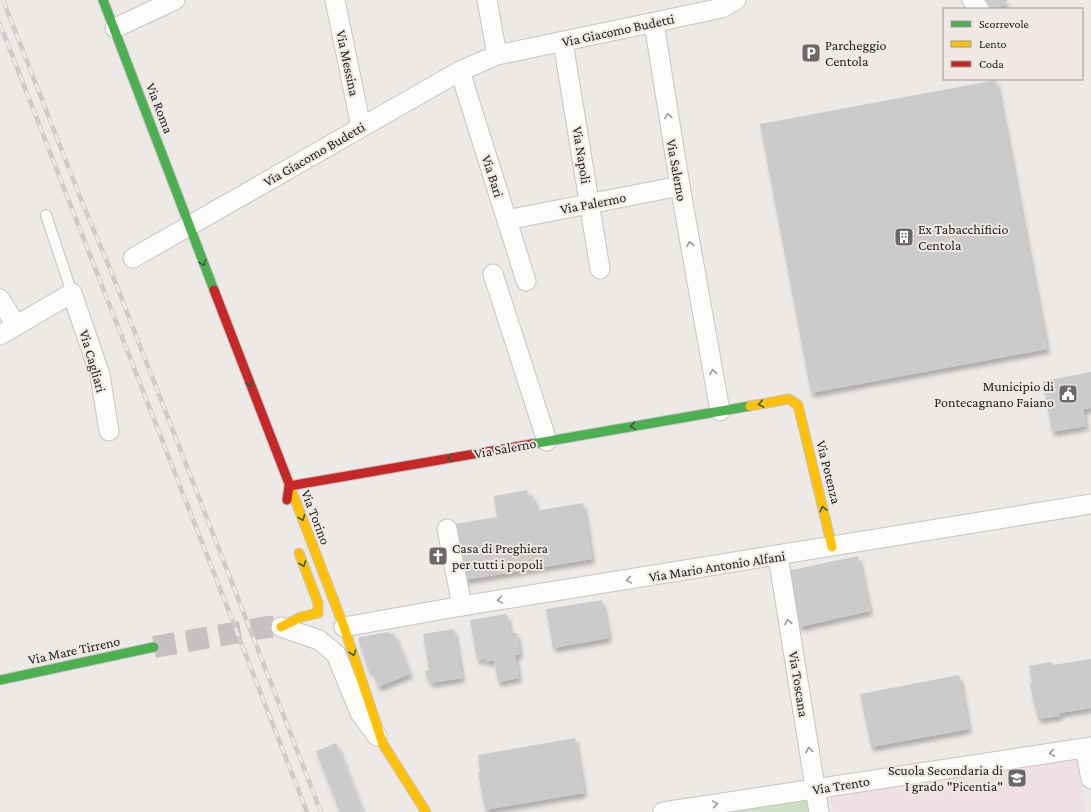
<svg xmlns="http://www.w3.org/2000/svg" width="1091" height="812" viewBox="0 0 1091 812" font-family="'Crimson Pro',serif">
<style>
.education{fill:#efe0e4}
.green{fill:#cbddc2}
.building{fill:#cccbcc;filter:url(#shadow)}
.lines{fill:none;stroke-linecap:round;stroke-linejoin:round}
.secondary-tunnel{stroke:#c4c1c0;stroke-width:22;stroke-dasharray:22 11;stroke-linecap:butt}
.lane-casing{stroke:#c7c4c3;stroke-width:12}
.street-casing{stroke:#c7c4c3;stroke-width:21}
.fast-casing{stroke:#c7c4c3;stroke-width:11}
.slow-casing{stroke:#c7c4c3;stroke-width:11}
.jam-casing{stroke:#c7c4c3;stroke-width:11}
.lane{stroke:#fcfcfb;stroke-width:10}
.street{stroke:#fcfcfb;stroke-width:19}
.fast{stroke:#4caf50;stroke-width:9}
.slow{stroke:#ffc107;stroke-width:9}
.jam{stroke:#c62828;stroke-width:9}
.rail-casing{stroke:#cccaca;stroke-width:4.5}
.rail{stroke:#efe8e4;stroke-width:3;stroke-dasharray:9;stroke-linecap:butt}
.oneway{stroke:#9c9a99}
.oneway2{stroke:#355b34}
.labels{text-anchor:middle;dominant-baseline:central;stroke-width:4;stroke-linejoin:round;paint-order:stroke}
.street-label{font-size:14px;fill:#262322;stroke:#efe8e4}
.poi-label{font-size:14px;fill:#262322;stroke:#efe8e4;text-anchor:start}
</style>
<defs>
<filter id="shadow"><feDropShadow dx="2.5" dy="4.5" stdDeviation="2" flood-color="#0004"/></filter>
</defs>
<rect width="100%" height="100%" fill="#ece9e7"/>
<path class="education" d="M1077 758 1086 812H833L830 797Z"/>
<path class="green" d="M808 800 810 812H723Z"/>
<g class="building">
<path d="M985 0H1007V2L998 9H992Z"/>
<path d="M996 80 1047 349 811 393 760 124Z"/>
<path d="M1091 372V408L1083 409 1086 426 1052 432 1043 381Z"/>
<path d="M527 490 528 496 533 495 536 511 583 503 592 559 464 580 455 524 497 517 494 496Z"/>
<path d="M858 556 870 611 799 627 787 571Z"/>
<path d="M602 600 609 638 553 648 546 609Z"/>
<path d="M507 614 510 633H517L520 654 515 655 519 678 498 682 494 660 486 662 485 659 477 660 470 620Z"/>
<path d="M454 629 462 678 430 683 429 678H427L425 671 429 670 423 634Z"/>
<path d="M388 632 390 634 394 633 410 674 378 687 372 670 369 671 358 639 360 637Z"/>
<path d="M1091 659V708L1059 713 1060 716 1038 719 1036 709H1035L1030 683H1032L1029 666 1051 662 1053 665Z"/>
<path d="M959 675 969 729 871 747 860 694Z"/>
<path d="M575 738 584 793 485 810 478 772H480L478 755Z"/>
<path d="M336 743 363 812H340L316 751Z"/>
</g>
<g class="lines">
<path class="secondary-tunnel" d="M154 647 268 627H281"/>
<g class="lane-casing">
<path id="lane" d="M46 215 72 293"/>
</g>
<g class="street-casing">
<g id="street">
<path d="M335 0 361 127"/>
<path d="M487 0 497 55"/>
<path d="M972 0 979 9"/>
<path d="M654 23 680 186 720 411"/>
<path d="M115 28 175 0"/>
<path d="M563 42 600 269"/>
<path d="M460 71 526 281"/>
<path d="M507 220 680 186"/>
<path d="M133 258 460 71 497 55 722 8 736 0"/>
<path d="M493 274 547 441"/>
<path d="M0 299 16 325"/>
<path d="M0 335 72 293 100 375 109 431"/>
<path d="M447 529 462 606"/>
<path d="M778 556 819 812"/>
<path d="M281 627 319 640 336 654 360 713 377 736"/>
<path d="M344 627 462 606 1091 504"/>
<path d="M1085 748 1091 779"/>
<path d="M663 812 1091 747"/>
</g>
</g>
<g class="fast-casing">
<g id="fast">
<path d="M103 0 214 290"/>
<path d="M532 444 750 406"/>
<path d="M0 680 154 647"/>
</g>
</g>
<g class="slow-casing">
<g id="slow">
<path d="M750 406 789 399 798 405 832 547"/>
<path d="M288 481 344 627 383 744 426 812"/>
<path d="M281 627 301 617 318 613V603L299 553"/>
</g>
</g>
<g class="jam-casing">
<g id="jam">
<path d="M214 290 288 481"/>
<path d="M287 500 289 486 532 444"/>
</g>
</g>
<use href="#lane" class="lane"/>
<use href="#street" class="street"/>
<use href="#fast" class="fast"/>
<use href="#slow" class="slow"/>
<use href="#jam" class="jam"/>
<g class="rail-casing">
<g id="rail">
<path d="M3 0 82 202 111 271 321 812"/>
<path d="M0 24 307 812"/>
</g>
</g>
<use href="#rail" class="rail"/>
</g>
<defs><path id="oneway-chevron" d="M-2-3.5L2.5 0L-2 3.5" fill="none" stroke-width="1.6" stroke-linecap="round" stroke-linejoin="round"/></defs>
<g class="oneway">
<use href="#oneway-chevron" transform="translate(668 116) rotate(-99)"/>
<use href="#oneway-chevron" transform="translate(690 244) rotate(-100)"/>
<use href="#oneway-chevron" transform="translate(713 372) rotate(-100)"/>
<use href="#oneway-chevron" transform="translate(629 580) rotate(171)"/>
<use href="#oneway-chevron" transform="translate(500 600) rotate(171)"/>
<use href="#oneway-chevron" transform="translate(788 622) rotate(-99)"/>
<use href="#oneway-chevron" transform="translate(809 750) rotate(-99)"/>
<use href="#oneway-chevron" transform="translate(1052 753) rotate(171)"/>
<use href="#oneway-chevron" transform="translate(715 804) rotate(-9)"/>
</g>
<g class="oneway2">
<use href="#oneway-chevron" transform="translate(203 263) rotate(69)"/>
<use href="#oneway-chevron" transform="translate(250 384) rotate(69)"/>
<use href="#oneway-chevron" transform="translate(761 404) rotate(170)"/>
<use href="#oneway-chevron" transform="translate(633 426) rotate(170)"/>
<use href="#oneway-chevron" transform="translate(450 458) rotate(170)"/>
<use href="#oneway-chevron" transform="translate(823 509) rotate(-104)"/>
<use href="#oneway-chevron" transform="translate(302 518) rotate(69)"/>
<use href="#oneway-chevron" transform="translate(303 564) rotate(70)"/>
<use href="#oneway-chevron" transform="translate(353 653) rotate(71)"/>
</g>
<defs>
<g id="parking-square" transform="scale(1)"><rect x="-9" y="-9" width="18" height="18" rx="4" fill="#6b6867" stroke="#efe8e4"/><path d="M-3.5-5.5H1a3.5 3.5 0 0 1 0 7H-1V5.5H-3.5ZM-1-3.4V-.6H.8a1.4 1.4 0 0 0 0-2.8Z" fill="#fff"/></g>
<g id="building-square" transform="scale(1)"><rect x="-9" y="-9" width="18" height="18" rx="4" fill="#6b6867" stroke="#efe8e4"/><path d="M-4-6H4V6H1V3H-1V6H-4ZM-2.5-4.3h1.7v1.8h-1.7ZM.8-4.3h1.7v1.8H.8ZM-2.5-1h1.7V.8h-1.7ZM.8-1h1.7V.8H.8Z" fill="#fff"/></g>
<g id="civic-square" transform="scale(1)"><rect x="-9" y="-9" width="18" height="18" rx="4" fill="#6b6867" stroke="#efe8e4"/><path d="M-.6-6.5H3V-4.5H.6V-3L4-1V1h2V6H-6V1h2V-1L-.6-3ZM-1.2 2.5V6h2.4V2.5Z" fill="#fff"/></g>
<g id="church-square" transform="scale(1)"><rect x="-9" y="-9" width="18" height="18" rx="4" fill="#6b6867" stroke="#efe8e4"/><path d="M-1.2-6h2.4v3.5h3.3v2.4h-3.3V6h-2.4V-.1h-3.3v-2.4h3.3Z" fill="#fff"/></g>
<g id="school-square" transform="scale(1)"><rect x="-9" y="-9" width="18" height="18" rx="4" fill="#6b6867" stroke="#efe8e4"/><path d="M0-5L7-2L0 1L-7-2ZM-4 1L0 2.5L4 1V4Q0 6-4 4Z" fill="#fff"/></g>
</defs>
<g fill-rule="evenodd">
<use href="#parking-square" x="811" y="53"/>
<use href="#building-square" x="904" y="237"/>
<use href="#civic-square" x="1068" y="394"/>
<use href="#church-square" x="438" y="556"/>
<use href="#school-square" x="1017" y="778"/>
</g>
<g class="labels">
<g class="street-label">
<text transform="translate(618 30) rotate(-12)">Via Giacomo Budetti</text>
<text transform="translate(348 63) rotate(78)">Via Messina</text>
<text transform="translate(160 108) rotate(69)">Via Roma</text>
<text transform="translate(314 154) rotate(-30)">Via Giacomo Budetti</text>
<text transform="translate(582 155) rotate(81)">Via Napoli</text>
<text transform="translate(677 170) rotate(80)">Via Salerno</text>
<text transform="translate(493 176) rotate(72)">Via Bari</text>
<text transform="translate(593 203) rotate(-11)">Via Palermo</text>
<text transform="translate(93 361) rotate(74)">Via Cagliari</text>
<text transform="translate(505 448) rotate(-10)">Via Salerno</text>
<text transform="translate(829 472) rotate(76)">Via Potenza</text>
<text transform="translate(316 517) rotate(69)">Via Torino</text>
<text transform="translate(717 566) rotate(-9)">Via Mario Antonio Alfani</text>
<text transform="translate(74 650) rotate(-12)">Via Mare Tirreno</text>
<text transform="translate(799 684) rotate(81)">Via Toscana</text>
<text transform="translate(841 785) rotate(-9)">Via Trento</text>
</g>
<g class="poi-label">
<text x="825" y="45">Parcheggio<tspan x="825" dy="16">Centola</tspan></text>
<text x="918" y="229">Ex Tabacchificio<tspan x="918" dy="16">Centola</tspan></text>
<text x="1054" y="386" text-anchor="end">Municipio di<tspan x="1054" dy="16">Pontecagnano Faiano</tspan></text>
<text x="452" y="548">Casa di Preghiera<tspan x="452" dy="16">per tutti i popoli</tspan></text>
<text x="1003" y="770" text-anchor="end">Scuola Secondaria di<tspan x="1003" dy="16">I grado "Picentia"</tspan></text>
</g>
</g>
<rect x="943" y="8" width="140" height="72" fill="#efe8e4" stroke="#9f9996"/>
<rect x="951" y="21" width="20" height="6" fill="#4caf50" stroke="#9f9996"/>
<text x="979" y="28" font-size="12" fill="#262322">Scorrevole</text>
<rect x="951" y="41" width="20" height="6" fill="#ffc107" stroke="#9f9996"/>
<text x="979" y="48" font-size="12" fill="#262322">Lento</text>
<rect x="951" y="61" width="20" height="6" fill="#c62828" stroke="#9f9996"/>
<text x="979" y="68" font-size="12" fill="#262322">Coda</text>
</svg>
